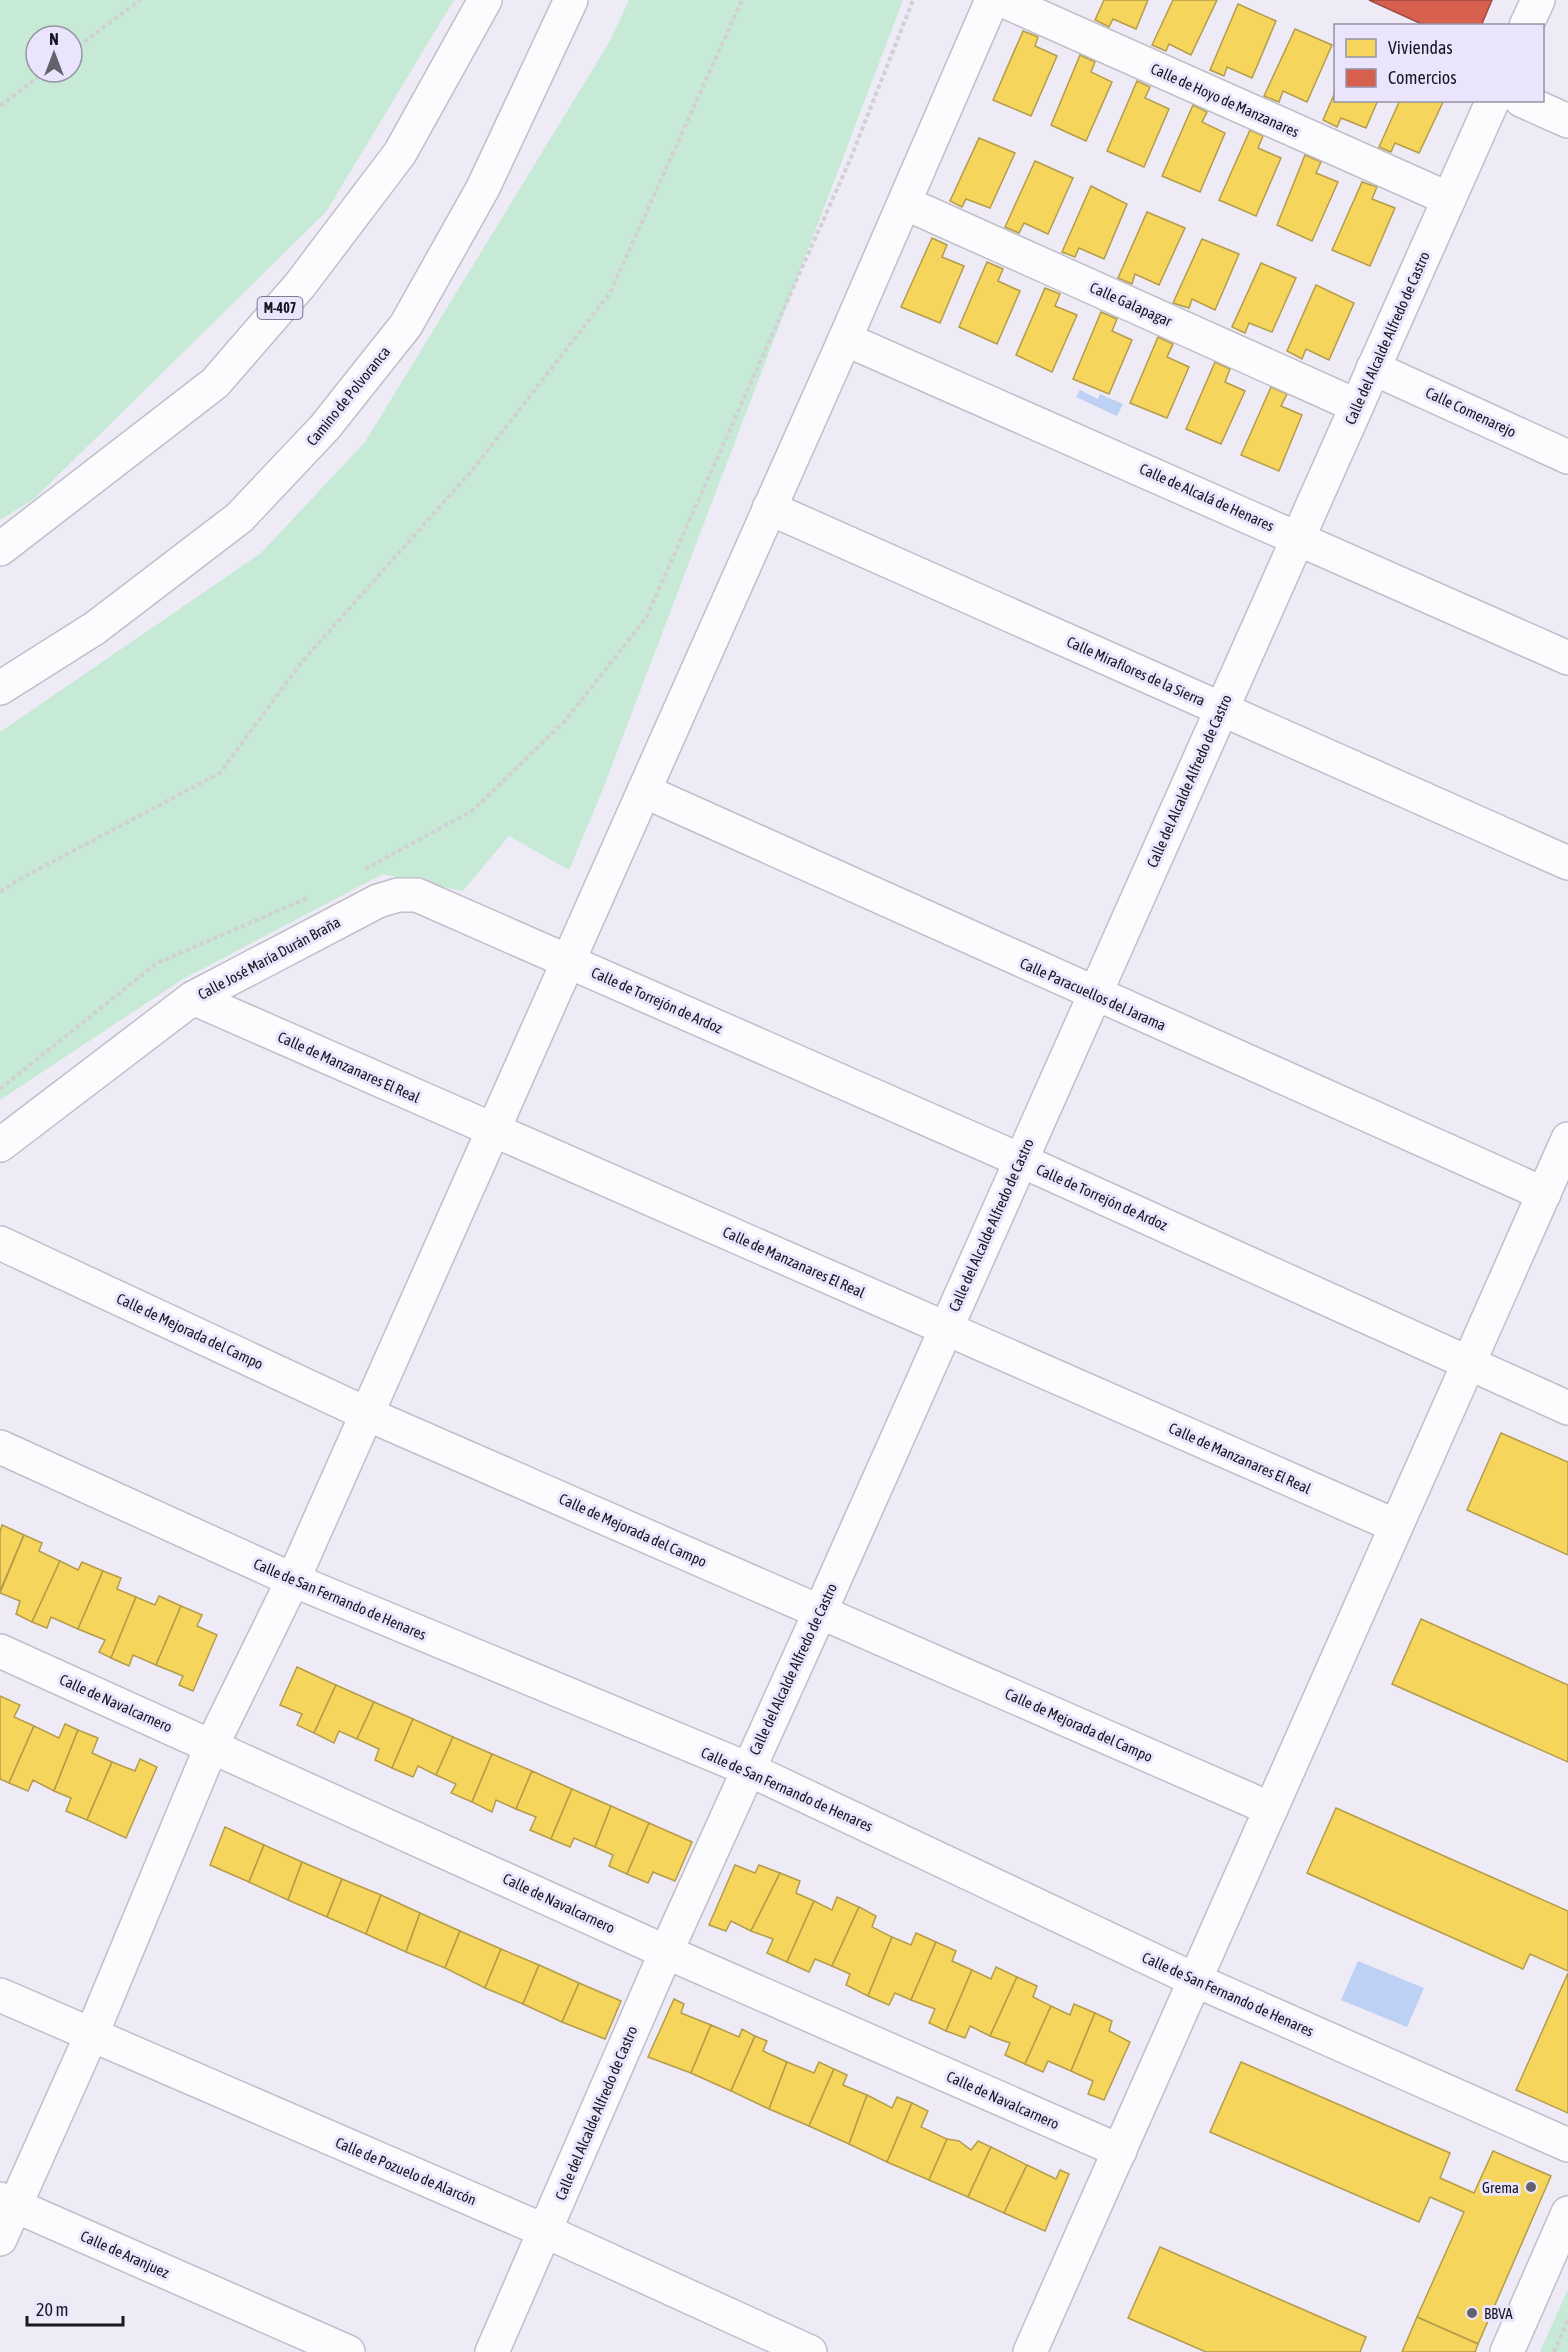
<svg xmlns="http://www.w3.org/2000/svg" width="1568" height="2352" viewBox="0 0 1568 2352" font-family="'Asap Condensed',sans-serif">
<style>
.green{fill:#c6ead5;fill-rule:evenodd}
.water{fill:#bcd1f3}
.homes{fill:#f6d55c;stroke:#b49c4a;stroke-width:1.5}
.shops{fill:#d6604d;stroke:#9d4a40;stroke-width:1.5}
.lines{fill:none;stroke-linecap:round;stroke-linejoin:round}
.minor-casing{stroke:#c0bec9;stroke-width:36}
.highway-casing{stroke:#c0bec9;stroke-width:36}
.path{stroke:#d1d0d4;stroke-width:4;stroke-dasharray:4.5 3;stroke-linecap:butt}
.minor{stroke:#fcfcfe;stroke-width:33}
.highway{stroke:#fcfcfe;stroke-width:33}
.poi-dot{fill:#64616c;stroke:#eae5fd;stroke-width:2}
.labels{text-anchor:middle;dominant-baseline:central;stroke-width:6;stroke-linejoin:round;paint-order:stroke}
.shield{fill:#eae5fd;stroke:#585563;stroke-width:1.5}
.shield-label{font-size:14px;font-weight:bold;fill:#191721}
.street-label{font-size:15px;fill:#191721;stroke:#eae5fd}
.poi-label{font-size:15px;fill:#191721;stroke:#eae5fd;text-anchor:end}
</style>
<rect width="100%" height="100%" fill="#eeebf7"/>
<g class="green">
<path d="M0 0H454L326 212 34 499 0 520ZM36 36H72V72H36Z"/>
<path d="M629 0H903L601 794 569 870 509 836 463 891 383 874 183 979 0 1100V732L261 553 365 442 610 41Z"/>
<path d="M1568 2289V2352H1540Z"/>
</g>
<g class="water">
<path d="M1080 390 1098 399 1100 394 1123 404 1117 416 1076 397Z"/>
<path d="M1358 1961 1424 1988 1407 2027 1341 2000Z"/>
</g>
<g class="homes">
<path d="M1104 0H1148L1136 29 1113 19 1109 27 1095 20Z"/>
<path d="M1173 0H1217L1191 55 1169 44 1166 51 1152 45Z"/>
<path d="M1238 4 1276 21 1252 78 1227 67 1224 76 1210 70Z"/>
<path d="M1295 29 1332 45 1307 102 1283 91 1279 102 1264 96Z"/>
<path d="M1023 31 1038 37 1035 46 1057 56 1031 116 993 100Z"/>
<path d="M1080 55 1095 62 1091 72 1112 82 1086 141 1051 125Z"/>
<path d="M1137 81 1150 87 1145 98 1169 109 1144 167 1107 151Z"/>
<path d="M1336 90V100H1378L1366 128 1341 118 1337 127 1323 120Z"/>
<path d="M1400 100H1444L1419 153 1395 143 1391 152 1379 147Z"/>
<path d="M1193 105 1207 112 1202 122 1225 133 1200 192 1162 176Z"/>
<path d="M1250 130 1263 136 1258 148 1281 158 1256 216 1219 200Z"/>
<path d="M979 138 1015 153 990 208 966 199 962 207 950 201Z"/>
<path d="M1305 155 1321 162 1316 173 1338 182 1312 241 1277 225Z"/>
<path d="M1035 161 1073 178 1048 234 1024 223 1019 233 1005 227Z"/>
<path d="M1362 182 1377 187 1372 199 1395 208 1370 266 1332 250Z"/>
<path d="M1091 186 1127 204 1104 259 1079 248 1075 257 1062 252Z"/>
<path d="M1147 212 1185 228 1159 285 1135 274 1132 284 1118 278Z"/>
<path d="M932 238 947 245 942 257 964 266 940 323 901 307Z"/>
<path d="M1202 239 1239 254 1215 310 1192 299 1189 308 1173 303Z"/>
<path d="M987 262 1003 269 998 281 1020 291 997 344 959 327Z"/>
<path d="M1261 263 1296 278 1272 332 1249 323 1245 333 1232 327Z"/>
<path d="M1316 285 1354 303 1329 360 1306 349 1302 359 1287 351Z"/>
<path d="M1045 288 1060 294 1055 306 1077 315 1052 372 1016 355Z"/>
<path d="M1101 312 1117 319 1112 331 1132 340 1109 394 1073 379Z"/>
<path d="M1158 337 1173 344 1167 357 1189 367 1167 418 1130 403Z"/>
<path d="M1215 362 1230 369 1225 382 1245 391 1221 444 1186 429Z"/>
<path d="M1271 387 1287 394 1281 406 1302 415 1279 471 1241 455Z"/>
<path d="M1501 1433 1568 1462V1555L1467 1510Z"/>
<path d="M2 1525 24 1535 0 1591V1532Z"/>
<path d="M24 1535 42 1543 39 1551 60 1561 32 1622 16 1614 20 1601 0 1593Z"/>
<path d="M60 1561 78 1570 82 1562 103 1571 78 1629 51 1617 47 1628 32 1622Z"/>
<path d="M103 1571 121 1578 117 1589 136 1597 111 1658 99 1652 105 1640 78 1629Z"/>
<path d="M159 1596 181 1606 156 1665 133 1655 129 1666 111 1658 136 1597 155 1605Z"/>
<path d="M181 1606 202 1615 197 1626 217 1635 193 1691 179 1685 183 1676 156 1665Z"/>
<path d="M1421 1619 1568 1685V1762L1392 1684Z"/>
<path d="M297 1667 336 1685 314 1733 297 1725 302 1714 280 1705Z"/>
<path d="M336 1685 374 1702 357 1739 339 1731 334 1743 314 1733Z"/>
<path d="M0 1696 20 1705 14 1717 34 1726 9 1783 0 1779Z"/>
<path d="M374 1702 413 1719 392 1768 375 1760 379 1749 357 1739Z"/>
<path d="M413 1719 453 1737 436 1775 418 1766 413 1777 392 1768Z"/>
<path d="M65 1724 78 1730 54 1791 33 1780 28 1791 9 1783 34 1726 59 1738Z"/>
<path d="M78 1730 98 1738 92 1753 112 1762 87 1820 66 1811 71 1798 54 1791Z"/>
<path d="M453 1737 492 1754 472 1802 451 1793 456 1784 436 1775Z"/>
<path d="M492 1754 532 1771 516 1809 496 1800 492 1812 472 1802Z"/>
<path d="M140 1759 157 1767 126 1838 87 1820 112 1762 135 1771Z"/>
<path d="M532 1771 572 1789 551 1839 530 1830 536 1817 516 1809Z"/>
<path d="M572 1789 611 1806 595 1847 574 1838 570 1847 551 1839Z"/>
<path d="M611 1806 649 1823 627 1874 609 1866 613 1855 595 1847Z"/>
<path d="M1336 1808 1568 1911V1971L1530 1954 1523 1969 1307 1873Z"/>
<path d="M649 1823 692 1842 675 1881 653 1872 648 1883 627 1874Z"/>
<path d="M225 1827 264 1845 249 1882 210 1865Z"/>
<path d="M264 1845 302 1862 288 1900 249 1882Z"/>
<path d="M302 1862 342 1879 327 1917 288 1900Z"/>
<path d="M735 1865 755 1873 759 1865 780 1873 751 1931 731 1921 726 1931 709 1925Z"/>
<path d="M780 1873 800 1881 796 1893 814 1901 787 1962 767 1953 773 1939 751 1931Z"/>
<path d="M342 1879 381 1895 366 1934 327 1917Z"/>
<path d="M381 1895 420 1913 406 1952 366 1934Z"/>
<path d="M837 1897 859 1907 832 1966 815 1959 809 1972 787 1962 814 1901 832 1910Z"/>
<path d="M859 1907 876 1916 872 1927 892 1937 868 1996 846 1985 850 1974 832 1966Z"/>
<path d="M420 1913 460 1931 445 1968 406 1952Z"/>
<path d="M460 1931 501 1949 485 1988 445 1968Z"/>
<path d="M916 1933 936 1942 911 2000 895 1993 889 2005 868 1996 892 1937 911 1945Z"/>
<path d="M936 1942 956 1951 952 1961 972 1970 946 2031 929 2023 935 2009 911 2000Z"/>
<path d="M501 1949 539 1965 523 2004 485 1988Z"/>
<path d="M539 1965 579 1983 562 2022 523 2004Z"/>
<path d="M996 1967 1017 1977 990 2036 970 2026 965 2038 946 2031 972 1970 991 1979Z"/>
<path d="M1568 1973V2113L1516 2090Z"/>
<path d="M1017 1977 1037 1986 1033 1997 1051 2006 1025 2064 1005 2055 1010 2043 990 2036Z"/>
<path d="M579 1983 621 2001 605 2039 562 2022Z"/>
<path d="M674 1999 684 2004 681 2013 711 2025 691 2073 648 2057Z"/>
<path d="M1074 2004 1095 2013 1071 2071 1048 2061 1043 2072 1025 2064 1051 2006 1070 2015Z"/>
<path d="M1095 2013 1112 2021 1109 2031 1130 2042 1104 2100 1088 2094 1093 2081 1071 2071Z"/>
<path d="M711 2025 739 2037 742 2029 755 2036 731 2091 691 2073Z"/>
<path d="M755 2036 767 2041 763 2051 787 2062 769 2109 731 2091Z"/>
<path d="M787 2062 814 2073 819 2062 834 2069 809 2126 769 2109Z"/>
<path d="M1241 2062 1450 2153 1440 2178 1474 2193 1493 2151 1551 2176 1478 2344 1417 2317 1464 2212 1430 2197 1419 2222 1210 2132Z"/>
<path d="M834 2069 847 2075 843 2085 867 2095 849 2144 809 2126Z"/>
<path d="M867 2095 892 2108 897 2097 912 2103 887 2162 849 2144Z"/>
<path d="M912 2103 928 2111 921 2127 947 2139 929 2180 887 2162Z"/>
<path d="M947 2139 959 2141 971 2150 978 2141 991 2147 968 2197 929 2180Z"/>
<path d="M991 2147 1027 2165 1004 2213 968 2197Z"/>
<path d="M1027 2165 1056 2179 1060 2170 1069 2174 1045 2231 1004 2213Z"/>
<path d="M1160 2247 1366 2337 1360 2352H1206L1128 2318Z"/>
<path d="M1417 2317 1478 2344 1475 2352H1402Z"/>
</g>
<path class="shops" d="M1369 0H1492L1481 26H1426Z"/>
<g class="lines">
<g class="minor-casing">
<g id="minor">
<path d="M1002 0 1449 199"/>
<path d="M1526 26 1538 0"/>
<path d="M1521 100 1568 121"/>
<path d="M905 203 1357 406"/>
<path d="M845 339 1568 658"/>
<path d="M1373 368 1568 457"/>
<path d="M769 508 1568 863"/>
<path d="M644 791 1544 1194"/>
<path d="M193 998 1396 1526"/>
<path d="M0 1145 193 998 378 901 398 895H417L1020 1160 1568 1408"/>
<path d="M0 1243 367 1414 1271 1809"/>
<path d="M0 1447 293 1580 748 1769 1195 1980 1568 2145"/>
<path d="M0 1651 666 1952 1120 2151"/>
<path d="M0 1995 545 2231 810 2352"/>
<path d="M0 2199 348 2352"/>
<path d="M0 2239 91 2036 212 1745 293 1580 845 339 992 0"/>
<path d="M492 2352 666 1952 820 1612 1493 100"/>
<path d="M1030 2352 1568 1139"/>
<path d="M1507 2352 1568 2213"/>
</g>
</g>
<g class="highway-casing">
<g id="highway">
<path d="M0 549 215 383 300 285 400 153 485 0"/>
<path d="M0 688 95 628 239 518 325 427 406 325 483 188 571 0"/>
</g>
</g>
<g class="path">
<path d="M72 51 140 0"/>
<path d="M0 106 45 72"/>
<path d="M365 869 472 811 565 721 646 618 850 160 913 0"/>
<path d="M0 892 20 879 220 773 301 663 474 468 610 293 742 0"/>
<path d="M0 1089 157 963 310 897"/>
<path d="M1554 2352 1568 2320"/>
</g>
<use href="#minor" class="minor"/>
<use href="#highway" class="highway"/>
</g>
<g class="poi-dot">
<circle cx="1531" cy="2187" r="6"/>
<circle cx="1472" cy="2313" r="6"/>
</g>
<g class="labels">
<rect class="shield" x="257.5" y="297" width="45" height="22" rx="4.5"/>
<g class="shield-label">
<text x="280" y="308">M-407</text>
</g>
<g class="street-label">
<text transform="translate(1225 100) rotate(24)">Calle de Hoyo de Manzanares</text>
<text transform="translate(1131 304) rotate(24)">Calle Galapagar</text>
<text transform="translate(1387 338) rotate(-66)">Calle del Alcalde Alfredo de Castro</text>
<text transform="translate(348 396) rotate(-51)">Camino de Polvoranca</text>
<text transform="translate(1471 412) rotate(25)">Calle Comenarejo</text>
<text transform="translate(1207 497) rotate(24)">Calle de Alcalá de Henares</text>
<text transform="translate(1136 671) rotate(24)">Calle Miraflores de la Sierra</text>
<text transform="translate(1189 781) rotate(-66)">Calle del Alcalde Alfredo de Castro</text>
<text transform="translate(269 958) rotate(-28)">Calle José María Durán Braña</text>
<text transform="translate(1093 994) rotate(24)">Calle Paracuellos del Jarama</text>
<text transform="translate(657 1000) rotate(24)">Calle de Torrejón de Ardoz</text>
<text transform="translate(349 1067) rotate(24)">Calle de Manzanares El Real</text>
<text transform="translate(1102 1197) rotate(24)">Calle de Torrejón de Ardoz</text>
<text transform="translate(991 1225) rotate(-66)">Calle del Alcalde Alfredo de Castro</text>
<text transform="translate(794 1262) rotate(24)">Calle de Manzanares El Real</text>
<text transform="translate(190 1331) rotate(25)">Calle de Mejorada del Campo</text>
<text transform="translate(1240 1458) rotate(24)">Calle de Manzanares El Real</text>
<text transform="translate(633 1530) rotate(24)">Calle de Mejorada del Campo</text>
<text transform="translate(340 1599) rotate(23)">Calle de San Fernando de Henares</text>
<text transform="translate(793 1669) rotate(-65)">Calle del Alcalde Alfredo de Castro</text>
<text transform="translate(116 1703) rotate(24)">Calle de Navalcarnero</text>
<text transform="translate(1079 1725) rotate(24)">Calle de Mejorada del Campo</text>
<text transform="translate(787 1789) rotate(24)">Calle de San Fernando de Henares</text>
<text transform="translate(559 1903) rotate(25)">Calle de Navalcarnero</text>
<text transform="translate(1228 1994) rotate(24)">Calle de San Fernando de Henares</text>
<text transform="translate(1003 2100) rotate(24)">Calle de Navalcarnero</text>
<text transform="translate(596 2113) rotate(-67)">Calle del Alcalde Alfredo de Castro</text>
<text transform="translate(406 2171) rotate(23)">Calle de Pozuelo de Alarcón</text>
<text transform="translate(125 2254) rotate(24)">Calle de Aranjuez</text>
</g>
<g class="poi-label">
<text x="1519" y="2187">Grema</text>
<text x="1484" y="2313" text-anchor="start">BBVA</text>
</g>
</g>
<rect x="1334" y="24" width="210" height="78" fill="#eae5fd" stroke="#9693a5" stroke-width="1.5"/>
<rect x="1346" y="39" width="30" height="18" fill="#f6d55c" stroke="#9693a5" stroke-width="1.5"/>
<text x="1388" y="54" font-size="18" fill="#191721">Viviendas</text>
<rect x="1346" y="69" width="30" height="18" fill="#d6604d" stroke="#9693a5" stroke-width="1.5"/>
<text x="1388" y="84" font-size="18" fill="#191721">Comercios</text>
<g transform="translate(54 54)"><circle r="28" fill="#eae5fd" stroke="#9693a5" stroke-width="1.5"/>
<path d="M0-4.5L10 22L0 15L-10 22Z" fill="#64616c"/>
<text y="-9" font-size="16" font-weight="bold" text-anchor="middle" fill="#191721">N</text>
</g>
<path d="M27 2316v9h96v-9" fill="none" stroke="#191721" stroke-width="3"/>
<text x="36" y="2316" font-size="18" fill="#191721" stroke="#eae5fd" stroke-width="4.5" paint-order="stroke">20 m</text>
</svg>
